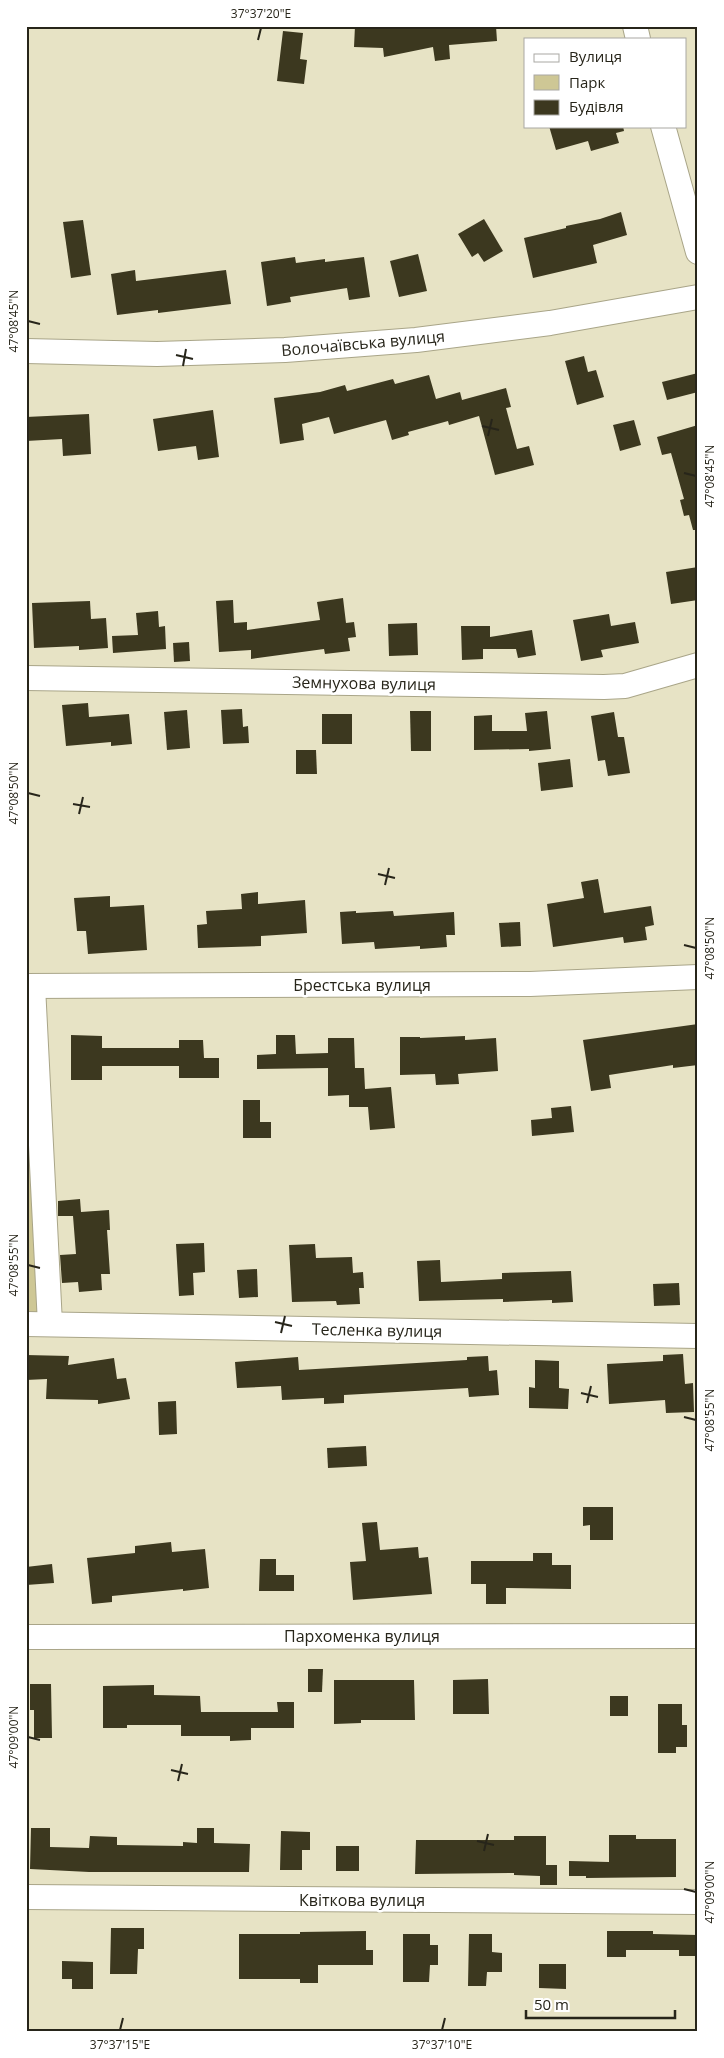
<svg xmlns="http://www.w3.org/2000/svg" width="724" height="2058" viewBox="0 0 724 2058" font-family="'Open Sans',sans-serif">
<style>
.green{fill:#cec795}
.building{fill:#3c381f}
.lines{fill:none;stroke-linecap:round;stroke-linejoin:round}
.street-casing{stroke:#a9a588;stroke-width:26}
.street{stroke:#fff;stroke-width:24}
.ticks{fill:none;stroke:#27251a;stroke-width:2}
.labels{text-anchor:middle;dominant-baseline:central;stroke-width:5;stroke-linejoin:round;paint-order:stroke}
.street-label{font-size:16px;fill:#27251a;stroke:#fff}
.neatline{fill:none;stroke:#27251a;stroke-width:2}
.ticks-label{font-size:12px;text-anchor:middle;fill:#27251a}
</style>
<rect width="100%" height="100%" fill="#e7e3c5"/>
<path class="green" d="M26 991 45 1320H26Z"/>
<g class="building">
<path d="M355 26H496L497 41 449 45 450 59 435 61 433 47 384 57 383 48 354 47Z"/>
<path d="M283 31 303 33 300 59 307 60 304 84 277 81Z"/>
<path d="M549 126H623L624 131 616 133 619 143 591 151 588 141 556 150Z"/>
<path d="M621 212 627 235 593 245 597 263 533 278 524 238 566 228V226L600 219Z"/>
<path d="M484 219 503 251 484 262 478 253 472 257 458 234Z"/>
<path d="M83 220 91 275 71 278 63 222Z"/>
<path d="M418 254 427 291 399 297 390 261Z"/>
<path d="M295 257 296 263 325 259V262L364 257 370 297 349 300 347 288 290 297 291 302 267 306 261 262Z"/>
<path d="M135 270 136 281 226 270 231 304 158 313V310L117 315 111 274Z"/>
<path d="M584 356 588 372 596 370 604 397 577 405 565 361Z"/>
<path d="M698 373V392L667 400 662 382Z"/>
<path d="M429 375 436 399 460 392 462 400 506 388 511 407 506 408 517 449 529 446 534 465 495 475 479 416 449 425 448 421 408 432 409 435 392 440 386 420 334 434 329 417 302 424 304 440 280 444 274 398 320 392 345 385 347 391 393 379 395 384Z"/>
<path d="M213 410 219 457 198 460 196 446 158 451 153 419Z"/>
<path d="M89 414 91 454 63 456 62 439 26 441V417Z"/>
<path d="M634 420 641 445 620 451 613 425Z"/>
<path d="M698 425V530H693L689 515 684 516 680 500 684 499 671 453 662 455 657 437Z"/>
<path d="M698 567V600L671 604 666 572Z"/>
<path d="M343 598 346 623 354 622 356 637 348 638 350 651 325 654 324 649 251 659V650L219 652 216 601 233 600 234 623 247 622V630L320 620 317 602Z"/>
<path d="M90 601 91 619 106 618 108 648 79 650V646L34 648 32 603Z"/>
<path d="M158 611 159 627 165 626 166 649 113 653 112 636 138 635 136 613Z"/>
<path d="M609 614 611 626 635 622 639 643 601 650 603 657 581 661 573 620Z"/>
<path d="M417 623 418 655 389 656 388 624Z"/>
<path d="M461 626H490V637L532 630 536 655 518 658 516 649H483V659L462 660Z"/>
<path d="M189 642 190 661 174 662 173 643Z"/>
<path d="M88 703 89 717 129 714 132 744 111 746V742L66 746 62 705Z"/>
<path d="M242 709 243 727 248 726 249 743 223 744 221 710Z"/>
<path d="M187 710 190 748 167 750 164 712Z"/>
<path d="M410 711H431V751H411Z"/>
<path d="M547 711 551 749 529 751V749L474 750V716L492 715V731H527L525 713Z"/>
<path d="M614 712 618 737H624L630 773 608 776 605 760 598 761 591 716Z"/>
<rect x="322" y="714" width="30" height="30"/>
<path d="M296 750H316L317 774H296Z"/>
<path d="M570 759 573 787 541 791 538 763Z"/>
<path d="M598 879 604 913 651 906 654 925 645 927 647 940 624 943 623 937 553 947 547 904 584 898 581 882Z"/>
<path d="M258 892V904L305 900 307 933 261 936V946L198 948 197 925 207 924 206 911 242 909 241 894Z"/>
<path d="M110 896V907L144 905 147 950 88 954 86 931H77L74 898Z"/>
<path d="M356 911V913L393 911 394 916 454 912 455 935H446L447 947 420 949V946L375 949 374 942 342 944 340 912Z"/>
<path d="M520 922 521 946 501 947 499 923Z"/>
<path d="M698 1024V1065L673 1068V1065L609 1075 611 1088 591 1091 583 1040Z"/>
<path d="M71 1035 102 1036V1048H179V1040H203L204 1058H219V1078H179V1066H102V1080H71Z"/>
<path d="M276 1035H295L296 1054 328 1053V1038H354L355 1068H364L365 1089 391 1087 395 1128 370 1130 368 1107H349V1095L328 1096V1068L257 1069V1055L276 1054Z"/>
<path d="M465 1036V1040L496 1038 498 1071 458 1074 459 1084 436 1085 435 1074 400 1075V1037H420V1038Z"/>
<path d="M243 1100H260V1122H271V1138H243Z"/>
<path d="M571 1106 574 1132 532 1136 531 1120 552 1118 551 1108Z"/>
<path d="M80 1199 81 1212 109 1210 110 1230H107L110 1274H101L102 1290 79 1292 78 1282 62 1283 60 1255 76 1254 73 1216H58V1201Z"/>
<path d="M204 1243 205 1272 193 1273 194 1295 179 1296 176 1244Z"/>
<path d="M315 1244 316 1258 352 1257 353 1273 363 1272 364 1288H359L360 1304 337 1305 336 1301 292 1302 289 1245Z"/>
<path d="M440 1260 441 1282 502 1279V1273L571 1271 573 1302 552 1303V1300L503 1302V1299L419 1301 417 1261Z"/>
<path d="M257 1269 258 1297 239 1298 237 1270Z"/>
<path d="M679 1283 680 1305 654 1306 653 1284Z"/>
<path d="M683 1354 685 1384 693 1383 694 1412 666 1413 665 1400 609 1404 607 1364 663 1361V1355Z"/>
<path d="M26 1355 69 1356 68 1365 114 1358 117 1379 126 1378 130 1399 98 1404V1400L46 1399 47 1379 26 1380Z"/>
<path d="M488 1356 489 1371 497 1370 499 1395 469 1397 468 1388 344 1395V1403L324 1404V1398L282 1400 281 1386 237 1388 235 1362 298 1357 299 1370 467 1360V1357Z"/>
<path d="M535 1360 559 1361V1388L569 1389 568 1409 529 1408V1387L535 1388Z"/>
<path d="M176 1401 177 1434 159 1435 158 1402Z"/>
<path d="M366 1446 367 1466 328 1468 327 1448Z"/>
<path d="M583 1507H613V1540H590V1525L583 1526Z"/>
<path d="M377 1522 380 1550 418 1547 419 1558 428 1557 432 1594 353 1600 350 1562 366 1561 362 1523Z"/>
<path d="M171 1542 172 1552 205 1549 209 1588 183 1591V1589L112 1596V1602L92 1604 87 1558 135 1553V1546Z"/>
<path d="M533 1553H552V1565H571V1589L506 1588V1604H486V1584H471V1561H533Z"/>
<path d="M260 1559H276V1575H294V1591H259Z"/>
<path d="M52 1564 54 1583 26 1585V1567Z"/>
<path d="M308 1669H323L322 1692H308Z"/>
<path d="M488 1679 489 1714H453V1680Z"/>
<path d="M334 1680H414L415 1720H361V1723L334 1724Z"/>
<path d="M30 1684H51L52 1738H34V1710H30Z"/>
<path d="M154 1685V1695L200 1696 201 1712H278L277 1702H294V1728H251V1740L230 1741V1736H181V1725H127V1728H103V1686Z"/>
<rect x="610" y="1696" width="18" height="20"/>
<path d="M658 1704H682V1725H687V1747H676V1753H658Z"/>
<path d="M31 1828H50V1847L89 1848 90 1836 117 1837V1845L183 1846V1842L197 1843V1828H214V1843L250 1844 249 1872H89L30 1869Z"/>
<path d="M281 1831 310 1832V1850H302V1870H280Z"/>
<path d="M609 1835H636V1839H676V1877L586 1878V1876H569V1861L609 1862Z"/>
<path d="M514 1836H546V1865H557V1885H540V1876L514 1875V1873L415 1874 416 1840H514Z"/>
<rect x="336" y="1846" width="23" height="25"/>
<path d="M111 1928H144V1949H138L137 1974H110Z"/>
<path d="M366 1931V1950H373V1965H318V1983H300V1979H239V1934H300V1932Z"/>
<path d="M607 1931H653V1934L698 1935V1956H679V1950H626V1957H607Z"/>
<path d="M403 1934H430V1945H438V1965H430L429 1982H403Z"/>
<path d="M469 1934H492V1952L502 1953V1972H487L486 1986H468Z"/>
<path d="M62 1961 93 1962V1989H72V1979H62Z"/>
<path d="M539 1964H566V1989L539 1988Z"/>
</g>
<g class="lines">
<g class="street-casing">
<g id="street">
<path d="M635 26 638 39"/>
<path d="M663 126 698 252"/>
<path d="M26 351 157 354 285 350 416 340 550 323 698 297"/>
<path d="M26 678 604 687 625 686 698 665"/>
<path d="M26 986 530 984 698 977"/>
<path d="M33 986 50 1324"/>
<path d="M26 1324 698 1336"/>
<path d="M26 1637 698 1636"/>
<path d="M26 1897 698 1902"/>
</g>
</g>
<use href="#street" class="street"/>
</g>
<path class="ticks" d="M258 40 261 28M28 321 40 324M176 355 193 359M183 366 186 349M482 426 499 430M488 436 492 419M684 473 696 476M28 793 40 796M73 804 90 807M79 814 83 797M378 874 395 878M385 885 389 868M684 945 696 948M28 1265 40 1268M275 1322 292 1326M281 1333 285 1316M581 1393 598 1397M587 1403 591 1386M684 1417 696 1420M28 1737 40 1740M171 1770 188 1774M178 1781 182 1764M477 1841 494 1845M484 1851 488 1834M684 1889 696 1892M120 2030 123 2018M442 2030 445 2018"/>
<g class="labels">
<g class="street-label">
<text transform="translate(363 343) rotate(-5)">Волочаївська вулиця</text>
<text transform="translate(364 683) rotate(1)">Земнухова вулиця</text>
<text x="362" y="985">Брестська вулиця</text>
<text transform="translate(377 1330) rotate(1)">Тесленка вулиця</text>
<text x="362" y="1636">Пархоменка вулиця</text>
<text x="362" y="1900">Квіткова вулиця</text>
</g>
</g>
<rect width="724" height="2058" fill="none" stroke="#ffffff" stroke-width="55"/>
<rect x="524" y="38" width="162" height="90" fill="#ffffff" stroke="#a9a8a3"/>
<rect x="534" y="54" width="25" height="8" fill="#ffffff" stroke="#a9a8a3"/>
<text x="569" y="62" font-size="15" fill="#27251a">Вулиця</text>
<rect x="534" y="75" width="25" height="15" fill="#cec795" stroke="#a9a8a3"/>
<text x="569" y="88" font-size="15" fill="#27251a">Парк</text>
<rect x="534" y="100" width="25" height="15" fill="#3c381f" stroke="#a9a8a3"/>
<text x="569" y="112" font-size="15" fill="#27251a">Будівля</text>
<path d="M526 2010v8h149v-8" fill="none" stroke="#27251a" stroke-width="2.5"/>
<text x="534" y="2010" font-size="15" fill="#27251a" stroke="#ffffff" stroke-width="4" paint-order="stroke">50 m</text>
<rect x="28" y="28" width="668" height="2002" class="neatline"/>
<g class="ticks-label">
<text x="261" y="18">37°37'20"E</text>
<text transform="translate(14 321) rotate(-90)" y="4">47°08'45"N</text>
<text transform="translate(710 476) rotate(-90)" y="4">47°08'45"N</text>
<text transform="translate(14 793) rotate(-90)" y="4">47°08'50"N</text>
<text transform="translate(710 948) rotate(-90)" y="4">47°08'50"N</text>
<text transform="translate(14 1265) rotate(-90)" y="4">47°08'55"N</text>
<text transform="translate(710 1420) rotate(-90)" y="4">47°08'55"N</text>
<text transform="translate(14 1737) rotate(-90)" y="4">47°09'00"N</text>
<text transform="translate(710 1892) rotate(-90)" y="4">47°09'00"N</text>
<text x="120" y="2049">37°37'15"E</text>
<text x="442" y="2049">37°37'10"E</text>
</g>
</svg>
